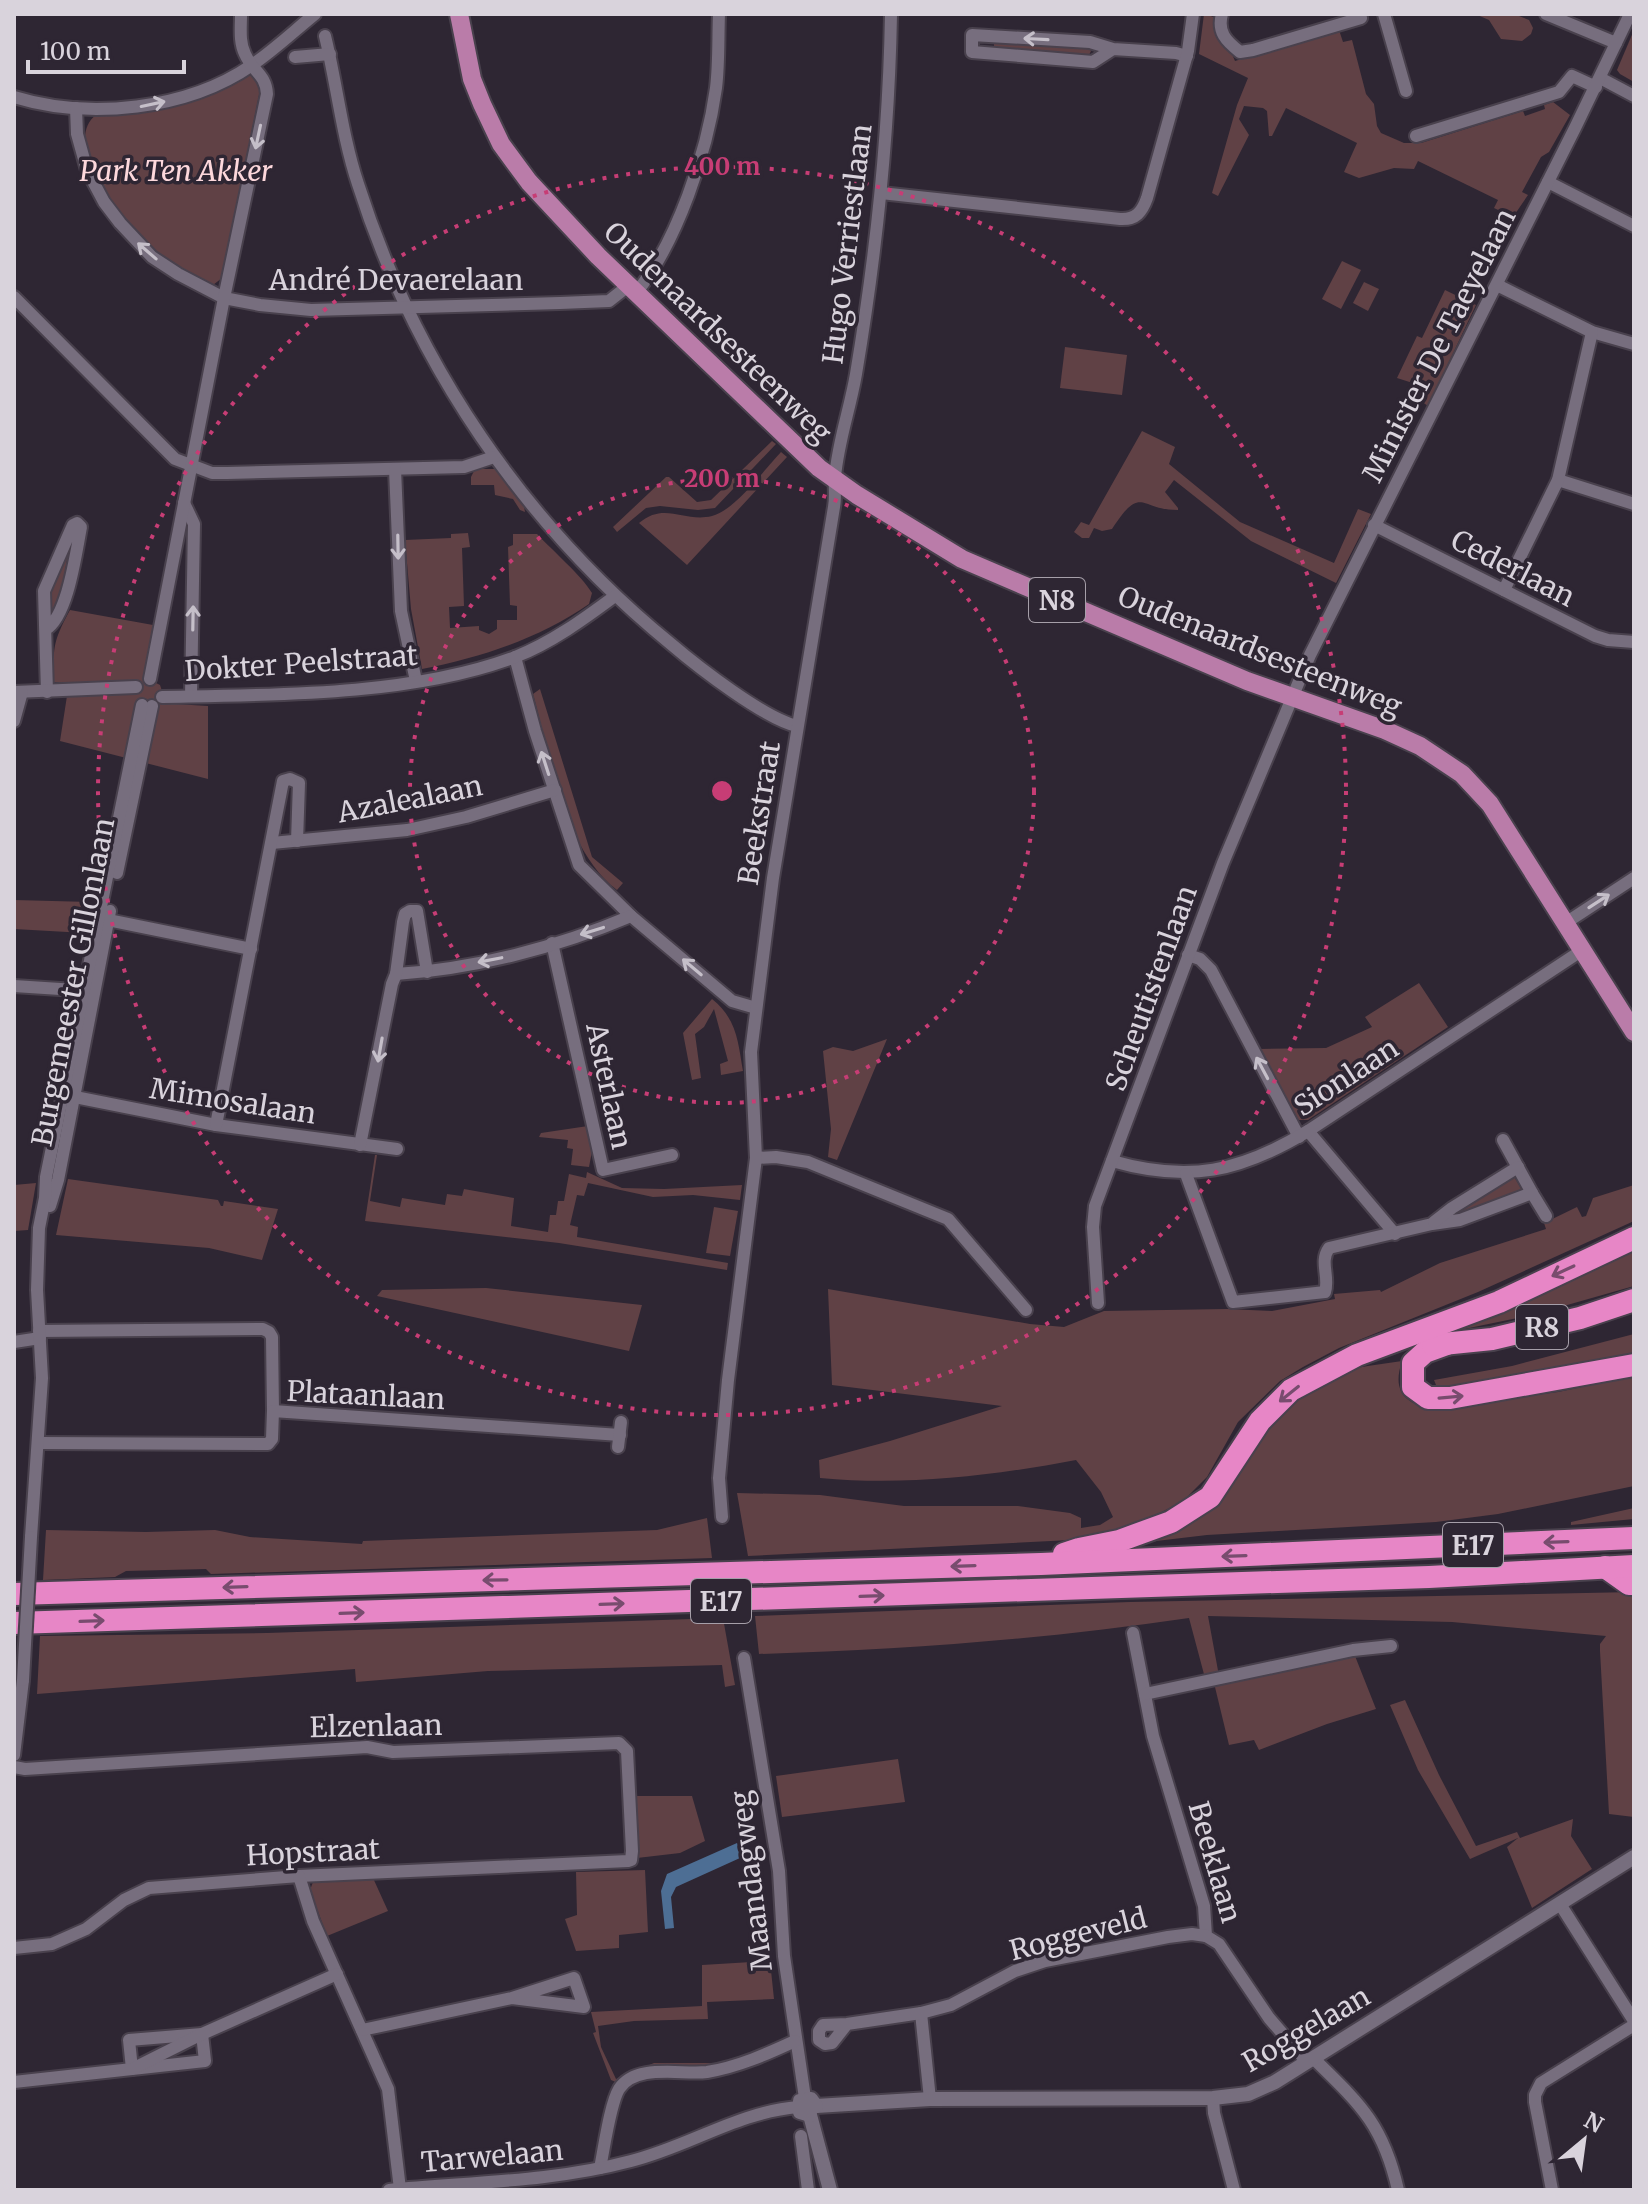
<svg xmlns="http://www.w3.org/2000/svg" width="1648" height="2204" viewBox="0 0 1648 2204" font-family="Merriweather,serif">
<style>
.green{fill:#604145}
.water{fill:#4d6e94}
.lines{fill:none;stroke-linecap:round;stroke-linejoin:round}
.minor-casing{stroke:#49414d;stroke-width:16}
.tertiary-casing{stroke:#49414d;stroke-width:18}
.primary-casing{stroke:#49414d;stroke-width:22}
.motorway-casing{stroke:#49414d;stroke-width:26}
.minor{stroke:#776e7e;stroke-width:12}
.tertiary{stroke:#776e7e;stroke-width:14}
.primary{stroke:#ba7ca9;stroke-width:18}
.motorway{stroke:#e786c6;stroke-width:22}
.minor-bridge-casing{stroke:#49414d;stroke-width:16;stroke-linecap:butt}
.minor-bridge{stroke:#776e7e;stroke-width:12}
.oneway{stroke:#c5bfc9}
.oneway2{stroke:#784c6e}
.ring{fill:none;stroke:#c73d75;stroke-width:4;stroke-dasharray:4 8}
.labels{text-anchor:middle;dominant-baseline:central;stroke-width:7;stroke-linejoin:round;paint-order:stroke}
.shield{fill:#2e2633;stroke:#a69fa9;stroke-width:2}
.shield-label{font-size:26px;font-weight:bold;fill:#d9d3dc}
.park-label{font-size:28px;font-style:italic;fill:#fdd8dc;stroke:#2e2633}
.street-label{font-size:28px;fill:#d9d3dc;stroke:#2e2633}
.centre{fill:#c73d75;stroke:#2e2633;stroke-width:4}
.ring-label{font-size:24px;text-anchor:middle;font-weight:bold;fill:#c73d75;stroke:#2e2633;stroke-width:7;stroke-linejoin:round;paint-order:stroke}
</style>
<rect width="100%" height="100%" fill="#2e2633"/>
<g class="green">
<path d="M1204 14 1217 18 1235 61 1339 30 1343 42 1352 40 1366 94 1374 104 1377 126 1381 133 1404 143H1421L1523 111 1525 116 1545 109 1544 105 1553 102 1570 115 1549 152 1541 157 1522 192 1528 195 1513 217 1494 208 1498 200 1418 161 1414 169 1394 168 1359 178 1344 172 1357 143 1286 108 1272 136H1269L1267 111 1263 108 1244 106 1239 119 1249 135 1218 196 1212 193 1237 105 1248 78 1199 54Z"/>
<path d="M1475 14H1514L1529 20 1533 28 1531 34 1522 41 1501 39 1489 20Z"/>
<path d="M1634 30V82L1620 74 1617 70Z"/>
<path d="M999 42 1089 48 1091 51 1089 55 994 48V43Z"/>
<path d="M245 76H254L259 81 260 90 222 278 213 285C193 279 169 264 154 250 129 228 58 144 96 115 148 119 198 95 245 76Z"/>
<path d="M1342 261 1361 270 1341 309 1322 299Z"/>
<path d="M1364 282 1379 289 1368 311 1353 303Z"/>
<path d="M1445 290 1476 305 1428 406 1418 399 1422 386 1397 378 1417 336 1422 338Z"/>
<path d="M1065 347 1127 355 1122 395 1060 388Z"/>
<path d="M1142 431 1175 447 1169 464 1240 522 1334 563 1358 509 1371 514 1336 583 1251 541 1174 480 1165 492 1178 508V510C1139 510 1142 483 1112 529L1102 531 1094 528 1089 538H1082L1074 532 1081 522 1089 525Z"/>
<path d="M772 441 776 444 715 508 698 510 660 506 646 508 617 532 613 527 666 477H669L697 502 711 500Z"/>
<path d="M781 452 787 457 687 565 639 523C665 501 684 523 712 516 734 511 765 469 781 452Z"/>
<path d="M475 469H498L524 506 525 512 520 510 513 499 495 495 494 485H471V477Z"/>
<path d="M468 533 470 547 462 548 464 606 449 607 450 628 479 626V630L489 634 497 629V620H517V606L510 605 508 547 513 545V534H537C552 550 582 576 592 593L589 604C538 639 482 657 422 669L411 609 405 540 451 538V534Z"/>
<path d="M68 554 60 600 50 617 49 592Z"/>
<path d="M70 610 153 625 144 677 160 685 162 691 159 703 208 706V779L60 741 69 683 54 682C53 648 53 641 70 610Z"/>
<path d="M540 689 592 857 623 883 617 890C564 850 550 756 533 694Z"/>
<path d="M14 900 91 902 85 933 14 929Z"/>
<path d="M1419 983 1448 1027 1308 1120H1299L1293 1114 1259 1049 1326 1048 1372 1027 1365 1017Z"/>
<path d="M712 999C737 1019 738 1042 743 1071L721 1075 720 1064 728 1061 714 1009 704 1027 695 1034 701 1078 692 1080 683 1033Z"/>
<path d="M887 1039 837 1160 828 1157 831 1129 823 1051 833 1047 853 1051Z"/>
<path d="M588 1126 593 1146 589 1167 571 1165 573 1149 567 1148 568 1140 539 1137 541 1133Z"/>
<path d="M375 1155H377L370 1201 400 1207 402 1198 445 1205 447 1194 462 1196 464 1189 514 1198 511 1226 548 1232 550 1215H556L558 1201H564L569 1174 586 1178 587 1172 622 1188 664 1189 742 1185 740 1200 693 1195 653 1197 588 1183 584 1196 577 1195 570 1225 578 1227 577 1237 728 1263 727 1270 559 1243 365 1221Z"/>
<path d="M1512 1173 1522 1190 1460 1213 1458 1209Z"/>
<path d="M68 1179 218 1200 221 1206H223L224 1201 278 1209 262 1260 209 1248 56 1235Z"/>
<path d="M36 1183 28 1230 14 1231V1185Z"/>
<path d="M1634 1185V1221L1478 1292 1339 1348 1303 1367 1280 1381 1238 1422 1207 1477 1183 1501 1152 1517 1105 1535 1071 1540 748 1556 737 1493 820 1495 904 1506H1018L1070 1513 1081 1518V1528L1100 1525 1113 1517 1101 1492 1076 1460C991 1476 906 1486 820 1478L819 1460 890 1441 1002 1406 832 1385 828 1289 1030 1324 1064 1327 1104 1311 1227 1309 1272 1311 1335 1299 1334 1294 1380 1290 1381 1292 1440 1263 1546 1229 1544 1223 1577 1207 1582 1217 1586 1216 1593 1198Z"/>
<path d="M714 1207 738 1211 730 1256 706 1253Z"/>
<path d="M1634 1243V1286L1532 1315 1440 1334Z"/>
<path d="M486 1288 642 1305 629 1351 377 1296 382 1290Z"/>
<path d="M1634 1334V1356L1438 1390 1434 1380 1512 1366Z"/>
<path d="M1402 1361C1392 1391 1404 1404 1433 1409L1558 1392 1634 1376V1486L1498 1514 1436 1522 1207 1535 1131 1544C1151 1533 1210 1508 1223 1494 1236 1480 1242 1463 1253 1448 1272 1416 1313 1383 1348 1371 1365 1365 1384 1364 1402 1361Z"/>
<path d="M1634 1508V1519L1571 1525V1522Z"/>
<path d="M707 1518 712 1558 211 1574 206 1569 126 1571 115 1577 43 1580 46 1530 146 1532 215 1530 250 1537 362 1544 363 1541 657 1530Z"/>
<path d="M1634 1592V1817L1609 1814 1600 1651V1644L1606 1636 1452 1622 1208 1616 1219 1676 1205 1678 1189 1618C1047 1639 903 1650 759 1654L755 1616 1130 1602Z"/>
<path d="M723 1618 735 1685 725 1687 722 1665 488 1671 356 1682 355 1669 37 1694 40 1636 267 1633Z"/>
<path d="M1355 1656 1376 1709 1327 1724 1259 1750 1254 1740 1229 1745 1214 1683Z"/>
<path d="M1405 1700 1439 1775 1476 1846 1517 1832 1520 1838 1573 1819 1571 1836 1592 1869 1532 1908 1507 1847 1518 1838 1470 1859 1418 1770 1390 1705Z"/>
<path d="M898 1759 905 1802 782 1817 776 1776Z"/>
<path d="M635 1796H692L705 1841 680 1853 637 1858Z"/>
<path d="M645 1870 648 1932 619 1935V1948L576 1951 565 1919 577 1915 576 1872Z"/>
<path d="M373 1878 388 1911 327 1936 310 1890 313 1882Z"/>
<path d="M770 1961 774 1999 707 2002 708 2019 634 2021 598 2026 601 2047 616 2079 654 2063H711V2067L618 2083 611 2080 593 2033 596 2032 591 2012 702 2006V1965Z"/>
</g>
<path class="water" d="M737 1843 752 1848 751 1853 676 1887 671 1897 674 1928 665 1929 661 1891 667 1874Z"/>
<g class="lines">
<g class="minor-casing">
<g id="minor">
<path d="M1222 14C1217 32 1226 41 1240 52L1253 50 1361 18"/>
<path d="M1384 14 1406 91"/>
<path d="M1546 14 1616 43"/>
<path d="M325 36C337 85 342 136 358 184 415 364 525 525 671 644 698 667 765 719 797 726"/>
<path d="M1113 49 1093 62 972 52V35L1090 42 1113 49 1176 53 1187 56"/>
<path d="M295 57 330 54"/>
<path d="M1600 78 1634 96"/>
<path d="M14 97C89 120 187 110 252 65 274 50 294 31 315 14"/>
<path d="M76 108 77 134 87 170 104 202 120 223 152 257 178 274 224 298 260 305 311 310 560 303 609 301 628 286"/>
<path d="M1416 136 1559 92 1572 76 1596 87"/>
<path d="M1548 182 1634 226"/>
<path d="M881 193 1120 219C1136 220 1142 212 1147 198L1188 51 1193 14"/>
<path d="M1497 285 1592 332 1634 344"/>
<path d="M636 293C677 242 707 153 716 88 719 64 718 38 719 14"/>
<path d="M14 297 175 459 212 473H227L464 467 494 457"/>
<path d="M395 469 401 611 416 681"/>
<path d="M1558 480 1634 504"/>
<path d="M184 503 194 524 191 696"/>
<path d="M1374 525 1595 636 1608 640 1634 642"/>
<path d="M1504 590 1558 480 1592 332"/>
<path d="M46 629C68 616 76 552 81 527L77 523 73 525 44 591 47 692"/>
<path d="M515 657 535 731 579 865 631 916 732 1001 756 1008"/>
<path d="M150 679 224 298 267 94C266 74 252 71 245 54 239 42 241 28 241 14"/>
<path d="M14 692 136 687"/>
<path d="M162 697C272 695 412 696 515 657 551 643 584 619 615 596"/>
<path d="M14 721 22 692"/>
<path d="M272 843 407 830 466 817 555 790"/>
<path d="M117 873 152 706"/>
<path d="M108 920 251 949"/>
<path d="M1564 924 1634 878"/>
<path d="M552 943 603 1170 672 1155"/>
<path d="M1188 955 1200 959 1211 970 1299 1137"/>
<path d="M396 974C475 969 558 947 631 916"/>
<path d="M14 986 91 991"/>
<path d="M70 1096 216 1125 397 1149"/>
<path d="M216 1125 283 781 290 779 299 783 297 841"/>
<path d="M1308 1131 1395 1234"/>
<path d="M1503 1140 1532 1193"/>
<path d="M360 1145 392 984 396 974 403 922 405 914 410 911H417L427 972"/>
<path d="M756 1158 776 1157 808 1162 948 1219 1026 1310"/>
<path d="M1112 1161C1189 1183 1240 1172 1308 1131L1581 951"/>
<path d="M1186 1174 1233 1302 1325 1292C1330 1277 1319 1262 1329 1248L1432 1224 1460 1220 1532 1193 1546 1216"/>
<path d="M50 1206 58 1180 110 911"/>
<path d="M1434 1222 1452 1208 1518 1167"/>
<path d="M1098 1303 1093 1227 1095 1206 1223 863 1310 655 1575 128 1630 14"/>
<path d="M39 1331 263 1329 269 1332 272 1337 273 1411"/>
<path d="M14 1342 40 1338"/>
<path d="M39 1443 268 1444 272 1439 273 1411 620 1435"/>
<path d="M618 1447 621 1422"/>
<path d="M722 1517 719 1478 728 1380 756 1158 751 1052 773 878 834 507C836 497 834 487 835 477 838 442 850 409 856 374 876 255 889 135 891 14"/>
<path d="M31 1537 42 1378 37 1290 39 1228 45 1198 46 1177 142 705"/>
<path d="M1133 1633 1153 1736 1204 1906 1206 1936 1219 1944 1269 2018 1307 2062"/>
<path d="M744 1658 779 1871 784 1956 805 2098"/>
<path d="M1145 1694 1353 1650 1391 1646"/>
<path d="M14 1755 23 1680"/>
<path d="M14 1767 25 1769 367 1747 393 1752 619 1743 627 1751 632 1851 631 1860 628 1861 299 1876 149 1888 124 1900 86 1929 52 1944 14 1948"/>
<path d="M299 1876 313 1921 388 2089 400 2189"/>
<path d="M1560 1904 1634 2021"/>
<path d="M921 2013 930 2099"/>
<path d="M847 2024 832 2043 825 2044 819 2040V2031L823 2025 847 2024 921 2013 951 2005 1015 1971 1045 1961 1168 1937 1192 1934 1206 1936"/>
<path d="M362 2030 512 1998 584 2007 574 1978 512 1998"/>
<path d="M202 2034 205 2061 132 2069 129 2040Z"/>
<path d="M1313 2058C1360 2104 1383 2124 1398 2190"/>
<path d="M14 2082 132 2069 202 2034 337 1974"/>
<path d="M1213 2098 1214 2113 1234 2190"/>
<path d="M801 2136 808 2190"/>
<path d="M600 2168C604 2149 610 2104 619 2089 636 2063 681 2075 707 2072 738 2067 767 2054 795 2041"/>
<path d="M389 2190C470 2182 552 2182 631 2161 688 2147 738 2112 798 2107"/>
<path d="M1552 2190 1535 2102V2095L1541 2083 1634 2025"/>
</g>
</g>
<g class="tertiary-casing">
<g id="tertiary">
<path d="M816 2106 930 2099 1213 2098 1248 2094 1275 2082 1634 1857"/>
<path d="M810 2115 830 2190"/>
<path d="M810 2115 800 2112V2101L811 2099 816 2106"/>
</g>
</g>
<g class="primary-casing">
<path id="primary" d="M459 14 472 79 482 104 501 144 529 182 598 256 819 468 857 495 962 559 1247 681 1385 730 1420 746 1462 774 1490 804 1634 1032"/>
</g>
<g class="motorway-casing">
<g id="motorway">
<path d="M1447 1344 1425 1352 1413 1363V1387L1428 1398H1450L1634 1365"/>
<path d="M1433 1345 1492 1339 1580 1318 1634 1300"/>
<path d="M1064 1554 1079 1549 1119 1541 1171 1522 1210 1497 1260 1421 1291 1390 1357 1355 1499 1302 1634 1238"/>
<path d="M1605 1567 1629 1584H1634"/>
<path d="M14 1594 1041 1564 1634 1538"/>
<path d="M14 1623 1429 1577 1634 1566"/>
</g>
</g>
<use href="#minor" class="minor"/>
<use href="#tertiary" class="tertiary"/>
<use href="#primary" class="primary"/>
<use href="#motorway" class="motorway"/>
<g class="minor-bridge-casing">
<path id="minor-bridge" d="M23 1680 31 1537"/>
</g>
<use href="#minor-bridge" class="minor-bridge"/>
</g>
<defs><path id="oneway-shaft" d="M-6 0H5M1.5-3L5.5 0L1.5 3" fill="none" stroke-width="1.6" stroke-linecap="round" stroke-linejoin="round" transform="scale(2)"/></defs>
<g class="oneway">
<use href="#oneway-shaft" transform="translate(1036 39) rotate(-177)"/>
<use href="#oneway-shaft" transform="translate(153 104) rotate(-12)"/>
<use href="#oneway-shaft" transform="translate(258 137) rotate(102)"/>
<use href="#oneway-shaft" transform="translate(147 251) rotate(-139)"/>
<use href="#oneway-shaft" transform="translate(398 547) rotate(89)"/>
<use href="#oneway-shaft" transform="translate(193 618) rotate(-89)"/>
<use href="#oneway-shaft" transform="translate(545 763) rotate(-108)"/>
<use href="#oneway-shaft" transform="translate(1599 901) rotate(-33)"/>
<use href="#oneway-shaft" transform="translate(592 931) rotate(163)"/>
<use href="#oneway-shaft" transform="translate(490 960) rotate(169)"/>
<use href="#oneway-shaft" transform="translate(692 967) rotate(-140)"/>
<use href="#oneway-shaft" transform="translate(380 1050) rotate(100)"/>
<use href="#oneway-shaft" transform="translate(1262 1068) rotate(-118)"/>
</g>
<g class="oneway2">
<use href="#oneway-shaft" transform="translate(1563 1271) rotate(155)"/>
<use href="#oneway-shaft" transform="translate(1289 1394) rotate(141)"/>
<use href="#oneway-shaft" transform="translate(1451 1397) rotate(-5)"/>
<use href="#oneway-shaft" transform="translate(1556 1542) rotate(178)"/>
<use href="#oneway-shaft" transform="translate(1234 1556) rotate(178)"/>
<use href="#oneway-shaft" transform="translate(963 1566) rotate(178)"/>
<use href="#oneway-shaft" transform="translate(495 1580) rotate(179)"/>
<use href="#oneway-shaft" transform="translate(235 1587) rotate(178)"/>
<use href="#oneway-shaft" transform="translate(872 1596) rotate(-2)"/>
<use href="#oneway-shaft" transform="translate(612 1604) rotate(-2)"/>
<use href="#oneway-shaft" transform="translate(352 1613) rotate(-2)"/>
<use href="#oneway-shaft" transform="translate(92 1621) rotate(-2)"/>
</g>
<g class="ring">
<circle cx="722" cy="791" r="312"/>
<circle cx="722" cy="791" r="624"/>
</g>
<g class="labels">
<g class="shield">
<rect x="1029" y="578" width="56" height="44" rx="6"/>
<rect x="1516" y="1305" width="52" height="44" rx="6"/>
<rect x="1443" y="1523" width="60" height="44" rx="6"/>
<rect x="691" y="1579" width="60" height="44" rx="6"/>
</g>
<g class="shield-label">
<text x="1057" y="600">N8</text>
<text x="1542" y="1327">R8</text>
<text x="1473" y="1545">E17</text>
<text x="721" y="1601">E17</text>
</g>
<g class="park-label">
<text x="176" y="171">Park Ten Akker</text>
</g>
<g class="street-label">
<text transform="translate(847 244) rotate(-83)">Hugo Verriestlaan</text>
<text x="396" y="280">André Devaerelaan</text>
<text transform="translate(718 332) rotate(44)">Oudenaardsesteenweg</text>
<text transform="translate(1439 345) rotate(-63)">Minister De Taeyelaan</text>
<text transform="translate(1513 568) rotate(27)">Cederlaan</text>
<text transform="translate(1260 651) rotate(22)">Oudenaardsesteenweg</text>
<text transform="translate(301 663) rotate(-4)">Dokter Peelstraat</text>
<text transform="translate(410 799) rotate(-11)">Azalealaan</text>
<text transform="translate(759 813) rotate(-81)">Beekstraat</text>
<text transform="translate(73 982) rotate(-79)">Burgemeester Gillonlaan</text>
<text transform="translate(1151 988) rotate(-70)">Scheutistenlaan</text>
<text transform="translate(1346 1077) rotate(-33)">Sionlaan</text>
<text transform="translate(609 1086) rotate(78)">Asterlaan</text>
<text transform="translate(233 1101) rotate(9)">Mimosalaan</text>
<text transform="translate(366 1395) rotate(3)">Plataanlaan</text>
<text transform="translate(376 1726) rotate(-1)">Elzenlaan</text>
<text transform="translate(313 1852) rotate(-3)">Hopstraat</text>
<text transform="translate(1215 1862) rotate(74)">Beeklaan</text>
<text transform="translate(751 1881) rotate(-97)">Maandagweg</text>
<text transform="translate(1078 1934) rotate(-14)">Roggeveld</text>
<text transform="translate(1306 2029) rotate(-30)">Roggelaan</text>
<text transform="translate(492 2156) rotate(-5)">Tarwelaan</text>
</g>
</g>
<circle cx="722" cy="791" r="12" class="centre"/>
<g class="ring-label">
<text x="722" y="175">400 m</text>
<text x="722" y="487">200 m</text>
</g>
<rect width="1648" height="2204" fill="none" stroke="#d9d3dc" stroke-width="32"/>
<g transform="translate(1584 2140) rotate(29)" stroke="#2e2633" stroke-width="6" paint-order="stroke">
<path d="M0-6L14 30L0 20L-14 30Z" fill="#d9d3dc"/>
<text y="-12" font-size="22" font-weight="bold" text-anchor="middle" fill="#d9d3dc">N</text>
</g>
<path d="M28 60v12h156v-12" fill="none" stroke="#d9d3dc" stroke-width="4"/>
<text x="40" y="60" font-size="24" fill="#d9d3dc" stroke="#2e2633" stroke-width="6" paint-order="stroke">100 m</text>
</svg>
